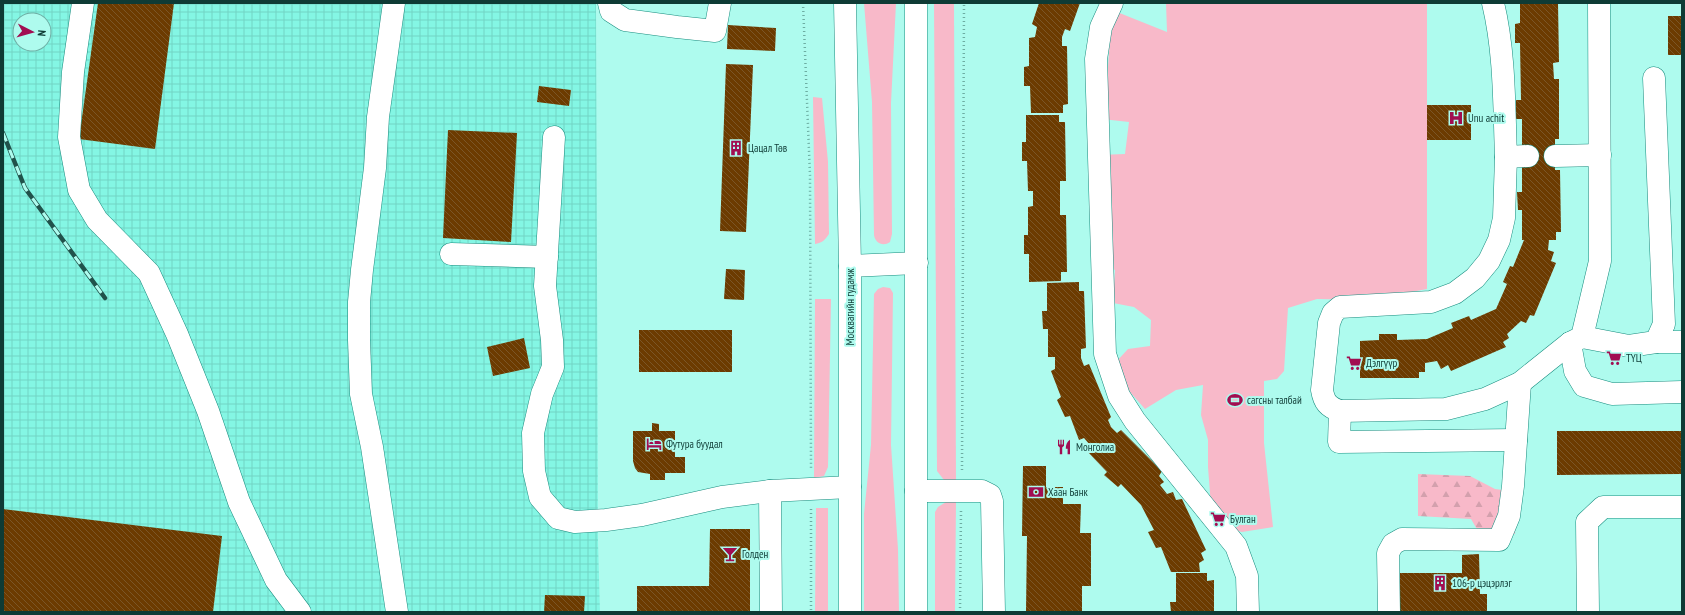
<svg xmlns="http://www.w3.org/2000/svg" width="1685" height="615" viewBox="0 0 1685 615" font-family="'PT Sans Narrow',sans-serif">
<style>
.industrial{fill:url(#industrial-grid);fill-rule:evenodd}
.green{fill:#f8b9c9}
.forest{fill:url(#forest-firs)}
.building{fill:url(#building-back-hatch)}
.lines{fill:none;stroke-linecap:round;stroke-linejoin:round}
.minor-casing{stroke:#188d7f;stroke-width:23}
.highway-casing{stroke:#188d7f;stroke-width:23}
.path{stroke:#6dada2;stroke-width:2.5;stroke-dasharray:1 3;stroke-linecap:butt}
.minor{stroke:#fff;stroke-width:22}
.highway{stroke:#fff;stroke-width:22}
.rail-casing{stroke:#21524b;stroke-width:4.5}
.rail{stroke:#aefbee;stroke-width:3;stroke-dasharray:9;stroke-linecap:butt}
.labels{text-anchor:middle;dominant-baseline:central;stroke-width:4;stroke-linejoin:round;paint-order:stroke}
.poi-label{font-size:11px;fill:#0e3b35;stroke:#aefbee;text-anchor:start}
.street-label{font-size:11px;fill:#0e3b35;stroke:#aefbee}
</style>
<defs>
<pattern id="industrial-grid" width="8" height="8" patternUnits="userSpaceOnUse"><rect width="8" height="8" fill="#84f6e4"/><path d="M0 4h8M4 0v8" fill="none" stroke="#71d4c4"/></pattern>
<pattern id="forest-firs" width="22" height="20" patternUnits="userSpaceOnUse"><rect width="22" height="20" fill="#f8b9c9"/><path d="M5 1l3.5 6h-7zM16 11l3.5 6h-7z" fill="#d3a0ad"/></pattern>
<pattern id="building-back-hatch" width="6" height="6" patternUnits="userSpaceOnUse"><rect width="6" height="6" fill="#6c3b00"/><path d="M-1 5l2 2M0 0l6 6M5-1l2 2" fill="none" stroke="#7b5627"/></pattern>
</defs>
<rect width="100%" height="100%" fill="#aefbee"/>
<path class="industrial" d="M3 3H596L598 542 600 612H3ZM20 20H44V44H20Z"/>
<g class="green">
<path d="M864 3H896L891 103 892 234 890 242C883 247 875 243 874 235L872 102Z"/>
<path d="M934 3H954L956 482 944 480 937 471Z"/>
<path d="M1166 3H1427V289L1369 300 1317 299 1288 308 1284 371 1277 379 1264 381V443L1273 527 1242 532 1222 527 1211 506 1208 467V440L1201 415 1203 385 1176 390 1145 409 1130 392 1116 362 1128 349 1150 346 1151 320 1134 307 1113 303 1115 270 1095 259 1099 155 1125 154 1129 122 1102 119 1108 67 1112 10 1167 32Z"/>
<path d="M813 97 822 98 828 162 829 234C825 240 822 243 815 244Z"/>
<path d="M883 287 890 288 893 293 891 445 898 549 899 612H864V514L871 445 874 294 878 289Z"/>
<path d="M815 299H831L828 467 824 476 814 478Z"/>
<path d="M949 500H956L955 612H935V512L938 507Z"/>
<path d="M816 508H828V612H815Z"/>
</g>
<path class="forest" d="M1418 474 1470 476 1495 489 1518 492 1515 534 1478 531 1471 519 1418 516Z"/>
<g class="building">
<path d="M98 3H174L155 149 79 139Z"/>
<path d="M1039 3H1080L1070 31 1065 29 1062 37V46H1067L1068 104 1063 105V113H1031L1030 86H1024V67L1029 66V38L1035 37 1037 27 1032 24Z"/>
<path d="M1520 3H1558L1559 62 1553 63 1554 79H1559V139H1555V170H1560L1561 232H1556V240H1549L1548 250 1554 252 1551 261 1556 263 1534 316 1530 315 1526 323 1521 321 1507 334 1509 338 1503 342 1506 347 1451 371 1448 365 1441 369 1437 361 1425 363V372H1419V378H1360V341L1379 340V334H1397V340L1427 339 1453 328 1451 323 1469 316 1471 320 1496 309 1507 284 1503 282 1510 266 1513 267 1524 240H1522V210H1518L1517 192H1522V119H1516V100H1521L1520 43H1515V24L1520 23Z"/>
<rect x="1668" y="16" width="14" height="39"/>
<path d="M728 25 776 28 775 51 727 49Z"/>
<path d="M726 64 753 65 746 232 720 231Z"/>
<path d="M539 86 571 90 569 106 537 102Z"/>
<rect x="1427" y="105" width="44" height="35"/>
<path d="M1026 115H1059V122H1065L1066 181H1060V215H1066L1067 272H1061V281L1029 282V254H1024V235H1028V207L1033 206V191H1028L1027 161H1022V142H1026Z"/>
<path d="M448 130 517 133 511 242 443 238Z"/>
<path d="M726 269 745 270 744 300 724 299Z"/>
<path d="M1079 282V291H1084L1086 348 1081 349V358L1084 366 1089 364 1111 417 1108 420 1111 427 1117 433 1121 430 1162 471 1159 476 1164 482 1160 485 1167 494 1173 492 1176 500 1182 499 1206 550 1201 553 1204 560 1199 563 1200 572H1171L1161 547 1156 548 1148 532 1154 530 1141 505 1121 484 1118 487 1104 475 1107 472 1086 450 1090 445 1084 438 1079 440 1070 416 1065 417 1057 400 1061 397 1051 371 1055 369V357H1048V329H1043L1042 311H1047V283Z"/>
<rect x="639" y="330" width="93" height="42"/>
<path d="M524 338 530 368 493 376 487 347Z"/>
<path d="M652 423 659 424V431H675V457H685V473H665V480H650V474L638 472 635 468 633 461V431H652Z"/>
<path d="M1557 431H1682V474L1557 475Z"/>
<path d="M1023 466H1046V487H1063V504H1081L1080 533H1091V586H1082V612H1026L1027 536H1022Z"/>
<path d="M3 509 222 536 213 612H3Z"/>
<path d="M710 529H750V612H637V586H709Z"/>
<path d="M1479 554 1480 594H1487V612H1400V573H1462V555Z"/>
<path d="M1176 573H1207V581L1214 580V612H1171L1170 602H1176Z"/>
<path d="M545 595 585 596 584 612H544Z"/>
</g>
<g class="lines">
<g class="minor-casing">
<g id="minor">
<path d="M83 3 73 72 69 137 79 190 97 220 149 273 177 334 208 411 239 502 276 580 300 612"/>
<path d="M394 3 378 117 375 168 362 270 359 302V340L361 394 372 447 397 612"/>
<path d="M609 3 611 11 625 20 677 27 715 31 720 3"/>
<path d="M1112 3 1101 27 1096 59 1105 354 1119 396 1135 421 1236 546 1247 576 1248 612"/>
<path d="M1493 3C1505 53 1504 105 1506 157"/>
<path d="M554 137 545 286 552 340 553 367 542 394 533 433 534 471 540 497 558 518 575 522 606 520 642 515 722 497 770 491 850 487"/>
<path d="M1528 156 1506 157 1504 218 1499 240 1489 261 1475 278 1455 293 1431 302 1340 307 1333 313 1329 323 1322 390C1324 402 1328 407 1340 411L1446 409 1485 399 1520 383 1570 343 1582 337 1600 261 1599 3"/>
<path d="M1555 156 1600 155"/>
<path d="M451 254 547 257"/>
<path d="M1582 337 1629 346 1656 342 1664 324 1654 78"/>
<path d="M1656 342H1682"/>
<path d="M1570 343 1575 371 1584 386 1612 394 1682 392"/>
<path d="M1340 411 1339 442 1516 440"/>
<path d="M770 491 771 612"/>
<path d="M916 491H982L990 495 992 501 994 612"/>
<path d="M1389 612 1388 553 1393 544 1402 539 1499 540 1509 516 1513 486 1520 383"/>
<path d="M1588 612 1587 522 1603 507H1682"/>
</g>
</g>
<g class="highway-casing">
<g id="highway">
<path d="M845 3 850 266V612"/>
<path d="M850 266 917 263"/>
<path d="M916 612V3"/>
</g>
</g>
<g class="path">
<path d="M803 3 810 175 811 468"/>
<path d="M962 470 964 3"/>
<path d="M811 509V612"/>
<path d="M960 612 961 511"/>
</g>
<use href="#minor" class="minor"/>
<use href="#highway" class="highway"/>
<g class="rail-casing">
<path id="rail" d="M3 133 25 188 105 298"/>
</g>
<use href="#rail" class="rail"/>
</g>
<defs>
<g id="hospital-bare" transform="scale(1.2)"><path d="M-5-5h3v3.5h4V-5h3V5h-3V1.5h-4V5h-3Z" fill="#a10d51" stroke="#aefbee" stroke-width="2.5" paint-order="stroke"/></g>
<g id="building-bare" transform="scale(1.2)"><path d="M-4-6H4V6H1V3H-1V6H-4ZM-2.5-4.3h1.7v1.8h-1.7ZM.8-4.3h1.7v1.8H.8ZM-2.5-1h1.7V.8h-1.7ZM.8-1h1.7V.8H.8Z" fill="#a10d51" stroke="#aefbee" stroke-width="2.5" paint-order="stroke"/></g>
<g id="supermarket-bare" transform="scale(1.2)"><path d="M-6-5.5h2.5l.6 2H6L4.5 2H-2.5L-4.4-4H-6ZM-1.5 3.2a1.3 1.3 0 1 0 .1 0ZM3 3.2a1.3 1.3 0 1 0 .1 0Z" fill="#a10d51" stroke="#aefbee" stroke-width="2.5" paint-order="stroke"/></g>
<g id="stadium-bare" transform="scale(1.2)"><path d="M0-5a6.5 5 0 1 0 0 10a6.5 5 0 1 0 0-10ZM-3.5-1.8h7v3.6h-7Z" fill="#a10d51" stroke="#aefbee" stroke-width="2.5" paint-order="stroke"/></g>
<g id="hotel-bare" transform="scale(1.2)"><path d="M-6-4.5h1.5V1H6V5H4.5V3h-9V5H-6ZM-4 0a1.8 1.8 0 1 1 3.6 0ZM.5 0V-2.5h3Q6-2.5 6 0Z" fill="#a10d51" stroke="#aefbee" stroke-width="2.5" paint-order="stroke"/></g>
<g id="restaurant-bare" transform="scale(1.2)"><path d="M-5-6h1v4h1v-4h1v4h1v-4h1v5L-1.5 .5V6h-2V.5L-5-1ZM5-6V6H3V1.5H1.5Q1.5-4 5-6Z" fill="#a10d51" stroke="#aefbee" stroke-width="2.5" paint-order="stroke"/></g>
<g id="bank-bare" transform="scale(1.2)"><path d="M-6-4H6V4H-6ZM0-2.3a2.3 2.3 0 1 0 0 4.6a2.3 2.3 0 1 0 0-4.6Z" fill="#a10d51" stroke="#aefbee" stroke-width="2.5" paint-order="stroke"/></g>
<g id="bar-bare" transform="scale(1.2)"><path d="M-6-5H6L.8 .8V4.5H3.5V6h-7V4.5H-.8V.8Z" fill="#a10d51" stroke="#aefbee" stroke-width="2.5" paint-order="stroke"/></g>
</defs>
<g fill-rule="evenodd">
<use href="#hospital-bare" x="1456" y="118"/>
<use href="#building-bare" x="736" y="148"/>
<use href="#supermarket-bare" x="1614" y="358"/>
<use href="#supermarket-bare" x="1354" y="363"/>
<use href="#stadium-bare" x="1235" y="400"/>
<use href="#hotel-bare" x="654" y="444"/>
<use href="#restaurant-bare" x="1064" y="447"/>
<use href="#bank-bare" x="1036" y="492"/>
<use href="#supermarket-bare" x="1218" y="519"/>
<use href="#bar-bare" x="730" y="554"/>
<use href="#building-bare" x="1440" y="583"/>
</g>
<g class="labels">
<g class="poi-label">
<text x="1468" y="118">Unu achit</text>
<text x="748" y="148">Цацал Төв</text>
<text x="1626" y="358">ТҮЦ</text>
<text x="1366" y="363">Дэлгүүр</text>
<text x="1247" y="400">сагсны талбай</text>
<text x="666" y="444">Футура буудал</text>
<text x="1076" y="447">Монголиа</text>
<text x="1048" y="492">Хаан Банк</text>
<text x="1230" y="519">Булган</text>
<text x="742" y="554">Голден</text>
<text x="1452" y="583">106-р цэцэрлэг</text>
</g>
<g class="street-label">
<text transform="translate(850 307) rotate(-90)">Москвагийн гудамж</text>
</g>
</g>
<rect width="1685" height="615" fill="none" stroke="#0e3b35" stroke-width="8"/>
<g transform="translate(32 32) rotate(96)"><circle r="19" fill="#aefbee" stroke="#6eaea4"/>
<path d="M0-3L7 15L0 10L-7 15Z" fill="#a10d51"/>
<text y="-6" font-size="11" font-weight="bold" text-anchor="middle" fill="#0e3b35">N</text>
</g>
</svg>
